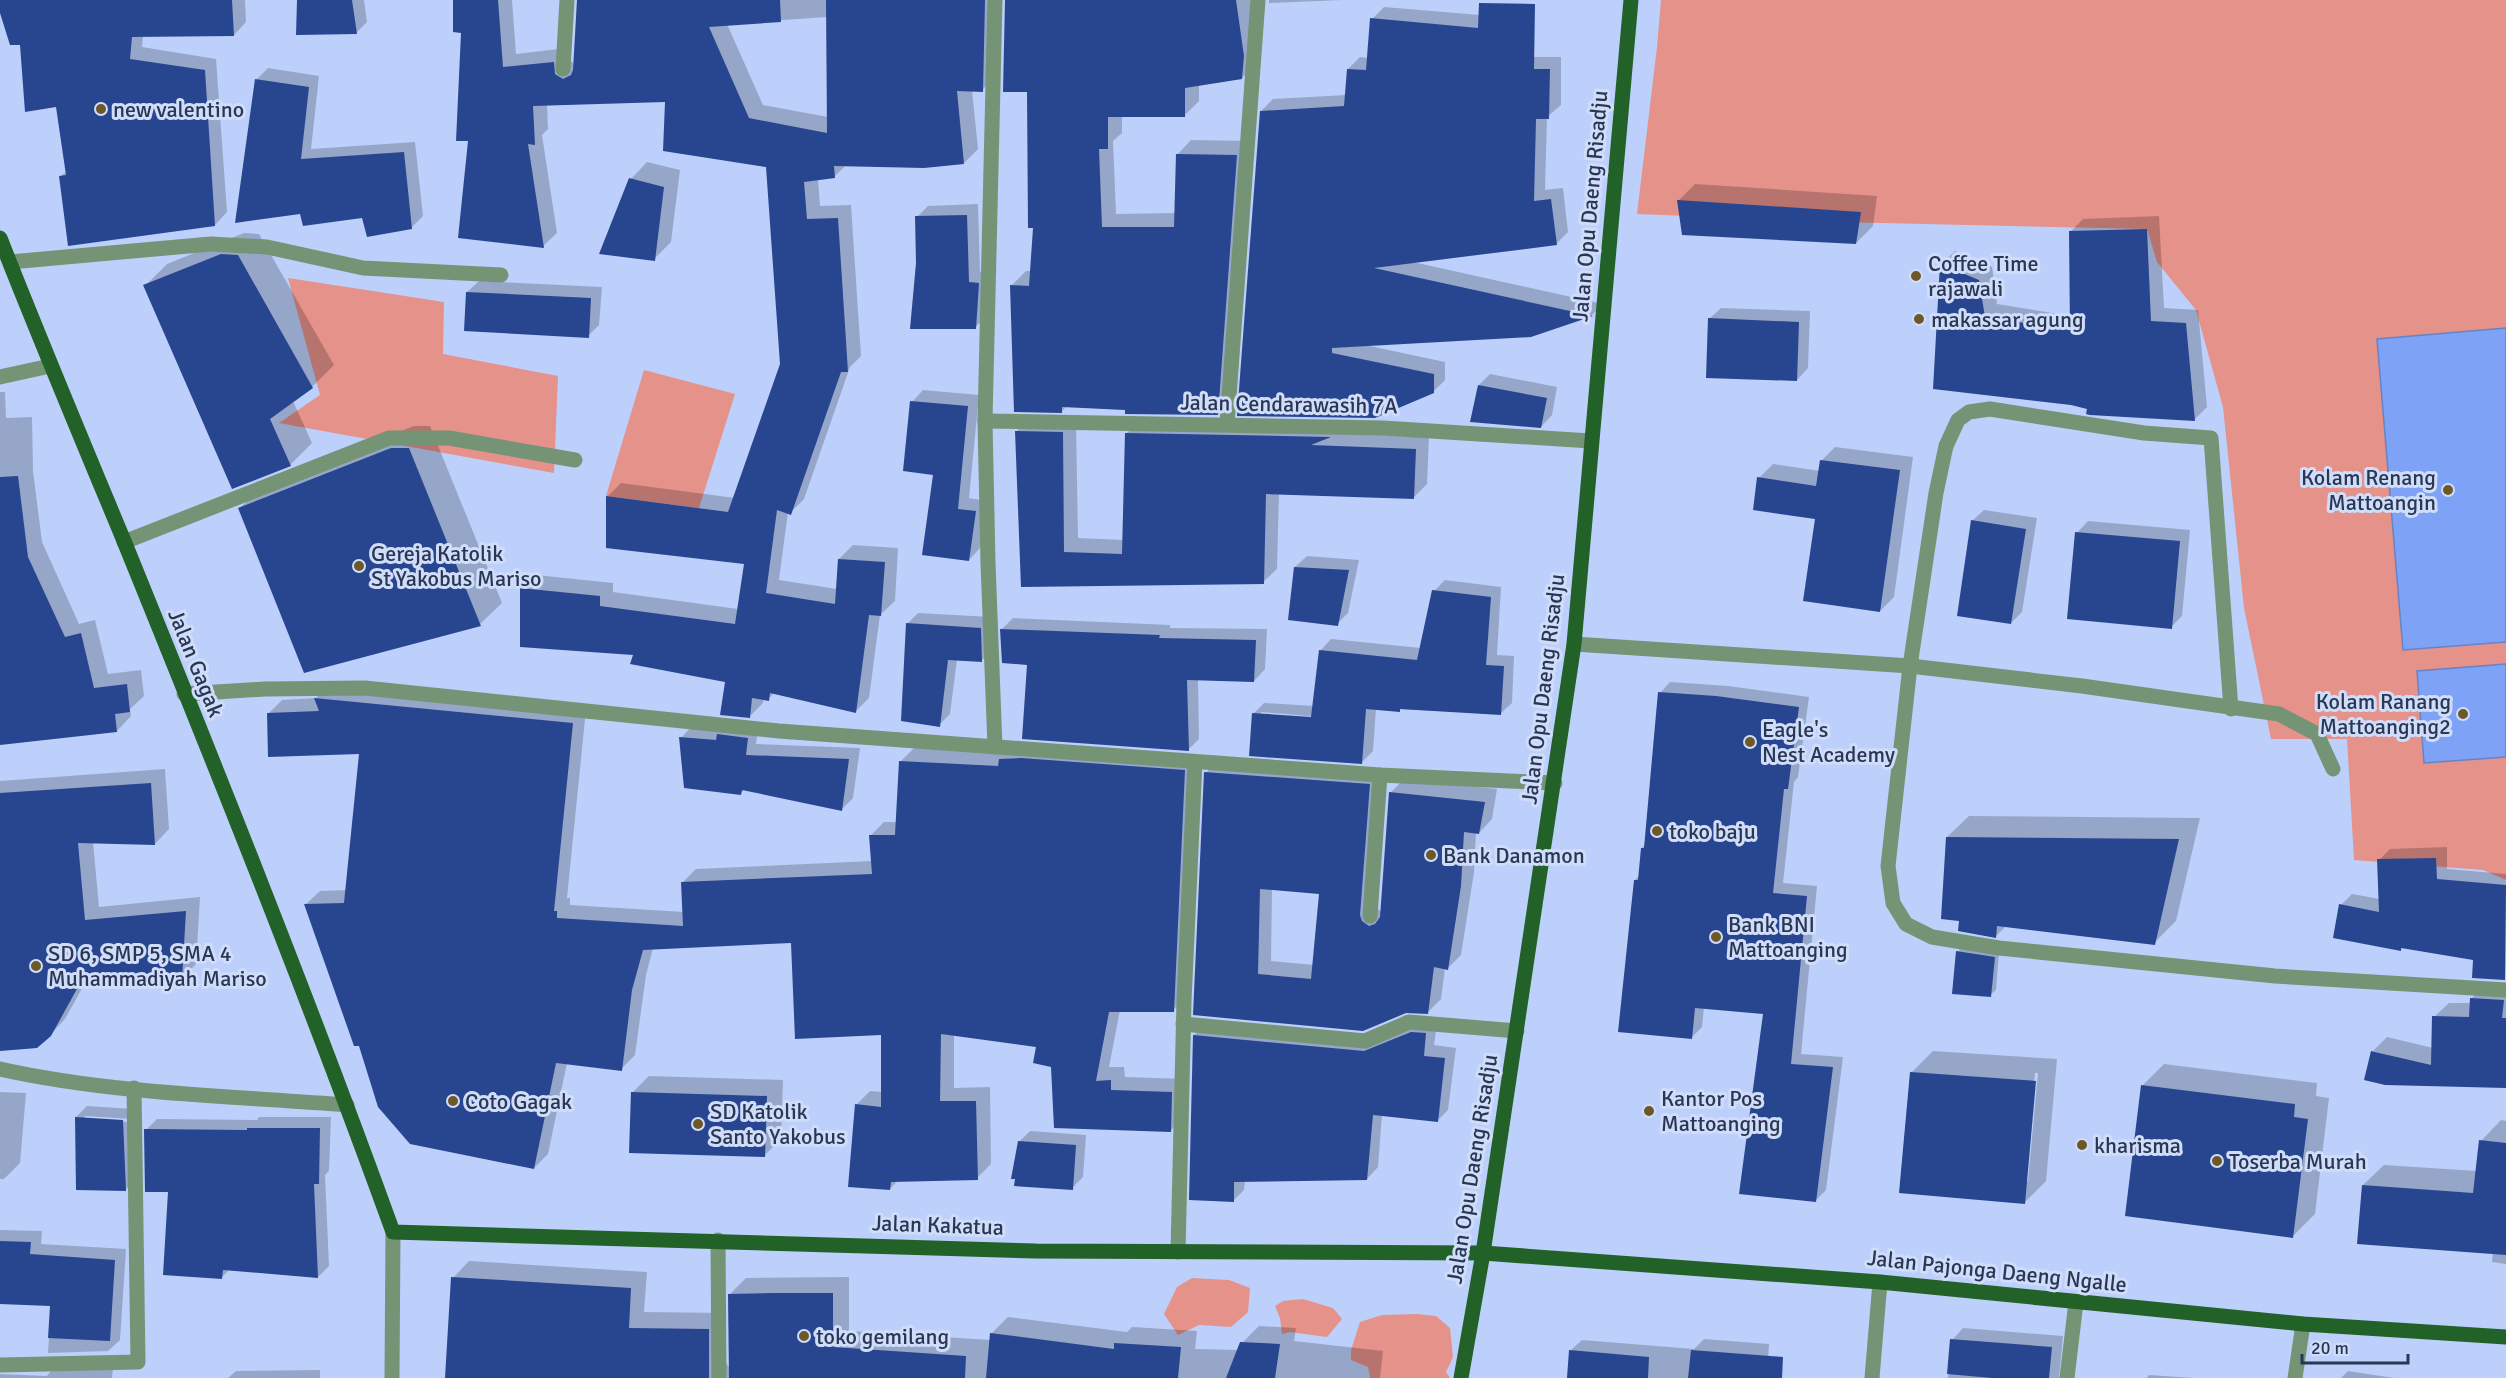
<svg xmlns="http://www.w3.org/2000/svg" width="2506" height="1378" viewBox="0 0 2506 1378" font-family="Signika,sans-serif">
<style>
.green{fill:#e5928a}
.water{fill:#7ea3f6;stroke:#6583c5;stroke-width:1.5}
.shadow{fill:#0003;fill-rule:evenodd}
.building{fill:#284590;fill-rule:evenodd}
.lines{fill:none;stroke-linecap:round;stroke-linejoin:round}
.minor{stroke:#759475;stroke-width:15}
.major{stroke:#226128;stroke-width:15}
.poi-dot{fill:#6d5827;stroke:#d0ddfa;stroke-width:2}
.labels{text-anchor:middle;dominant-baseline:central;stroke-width:6;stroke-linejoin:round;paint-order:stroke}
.poi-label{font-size:22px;fill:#2a3753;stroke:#d0ddfa;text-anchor:start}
.street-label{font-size:22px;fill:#2a3753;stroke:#d0ddfa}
</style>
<rect width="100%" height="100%" fill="#bcd0fb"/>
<g class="green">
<path d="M1661 0H2506V880L2483 870 2354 860 2347 739H2271L2244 608 2223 407 2196 310 2157 262 2147 229 1837 222 1637 214 1657 47Z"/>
<path d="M288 278 444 302 443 354 558 376 554 473 279 423 320 395Z"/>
<path d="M644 370 735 394 699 508 606 496Z"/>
<path d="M1192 1278 1229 1280 1250 1288 1248 1312 1231 1327 1199 1325 1178 1335 1164 1314 1177 1287Z"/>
<path d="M1303 1299 1333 1308 1342 1319 1327 1337 1290 1332 1282 1334 1280 1318 1275 1306 1283 1301Z"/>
<path d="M1417 1314 1436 1316 1450 1328 1453 1357 1446 1372 1450 1378H1370L1368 1367 1351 1360V1350L1360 1322 1382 1315Z"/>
</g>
<g class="water">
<path d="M2506 328V642L2403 650 2377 339Z"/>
<path d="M2506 664V757L2424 763 2417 671Z"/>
</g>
<g class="shadow">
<path d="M0 0H245L246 22 234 35 143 36 142 47 216 59 227 212 215 225 60 177 67 171 57 105 0 8Z"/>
<path d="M299 0H364L367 22 356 33Z"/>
<path d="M455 0H512L516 54 567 48V59L575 64 577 0H998L996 76 982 90H972L978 149 964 163 846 165 834 177 818 179 820 206 851 205 861 356 850 367 804 499 790 513 788 512 779 580 837 589 839 559 853 545 898 548 895 601 880 615 869 698 855 712 775 692 768 699 764 698 763 703 749 717 727 681 635 654 522 588 536 575 613 583V592L738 609 746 563 607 497 621 483 735 498 782 364 768 166 666 100 547 104 548 129 542 135 557 233 543 246 462 31ZM827 17 828 117 763 105 727 24Z"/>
<path d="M1006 0H1252L1256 63 1242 78 1199 84V101L1185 115 1122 116V133L1113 141 1116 214 1176 213 1177 155 1191 140 1251 141 1232 399 1217 414 1067 406 1062 411 1012 285 1026 271H1032L1035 226 1028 90Z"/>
<path d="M1269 0H1343L1269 3Z"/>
<path d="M1384 7 1492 16 1531 57H1561V105L1547 117 1545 190 1563 188 1568 232 1556 244 1413 262 1603 304 1592 315 1531 335 1365 345 1445 362V380L1433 392 1239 414 1261 111 1273 99 1346 95 1348 69 1360 57 1368 58 1372 19Z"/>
<path d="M268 68 319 76 311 149 415 142 423 216 411 228 363 217 304 224 257 79Z"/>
<path d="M647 162 680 170 671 242 654 259 631 179Z"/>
<path d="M1695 184 1877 196 1873 226 1856 243 1678 201Z"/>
<path d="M978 204 980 272H989L987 316 975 327 918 263 917 217 928 206Z"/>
<path d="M2159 216 2164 308 2198 310 2207 407 2194 420 1935 388 1942 264 1955 251 1992 267 1997 304 2071 316 2070 232 2083 219Z"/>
<path d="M244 233 259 234 334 365 312 387 293 401 312 443 290 465 145 286 167 264Z"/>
<path d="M479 281 602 287 599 325 588 336 467 292Z"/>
<path d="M1721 308 1810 311 1808 368 1797 380 1709 319Z"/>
<path d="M1490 374 1557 387 1552 415 1541 427 1479 385Z"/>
<path d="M923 390 979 395 969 498 986 501 980 548 969 560 935 474 912 402Z"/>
<path d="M0 392H5L6 418 32 417 33 471 42 542 79 624 95 620 108 674 141 670 144 696 130 709 131 716 117 731 0 743Z"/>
<path d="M1030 418 1076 419 1078 538 1124 540 1126 434 1140 420 1429 436 1427 484 1413 498 1279 493 1277 569 1263 582 1023 585 1016 432Z"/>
<path d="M414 426H430L502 603 480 624 305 672 240 508 262 486Z"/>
<path d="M1835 447 1913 457 1894 597 1880 611 1817 518 1759 478 1773 464 1820 471 1821 461Z"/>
<path d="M1984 510 2037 518 2022 612 2011 623 1972 521Z"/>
<path d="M2088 521 2190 530 2182 616 2171 627 2077 533Z"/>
<path d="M1307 556 1359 560 1348 613 1337 624 1295 567Z"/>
<path d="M1445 580 1501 587 1497 655 1514 656 1512 703 1500 714 1376 708 1373 751 1362 762 1253 714 1264 703 1314 706 1320 651 1331 639 1421 648 1434 591ZM1261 712 1319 717V720L1261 716Z"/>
<path d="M918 613 991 617 993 649 981 661 957 659 950 714 939 725 907 624Z"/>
<path d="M1013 618 1170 625V628L1267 629 1265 669 1254 681 1198 679 1199 739 1188 750 1029 664 1002 629Z"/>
<path d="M1670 682 1728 686 1809 697 1798 777 1794 782 1783 883 1817 886 1801 1054 1843 1057 1826 1190 1815 1201 1764 1013 1704 1007 1702 1027 1691 1038 1635 880 1639 876 1642 848 1646 844 1660 693Z"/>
<path d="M329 685 586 709 567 898H570V905L684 912 682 883 696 869 872 861 870 836 884 822H897L900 762 914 748 1198 757 1187 996 1173 1010H1120L1109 1067H1124L1125 1077 1185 1079V1116L1171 1130 1053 1066 1038 1046 954 1034V1088L990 1087 991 1164 977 1178 898 1180 890 1189 856 1105 870 1091 883 1092V1033L793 942 653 948 646 975 635 1055 621 1069 567 1063 548 1154 534 1168 360 1045 306 904 320 891 347 890 361 752 268 714 282 700 316 698Z"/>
<path d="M692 726 758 727 756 744 860 748 853 798 842 809 745 789 741 793 681 738Z"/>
<path d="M1219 759 1382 771 1375 907 1382 912 1390 793 1404 779 1497 789 1492 819 1479 833 1476 832 1474 872 1461 955 1448 968H1445L1441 999 1428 1012 1195 1014 1206 773ZM1272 889 1321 893 1314 965 1271 961Z"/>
<path d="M165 769 169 829 155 844 93 842 99 907 200 897 196 964 182 978 84 985 65 1019 50 1035 0 1044V781Z"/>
<path d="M1969 816 2200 818 2176 921 2154 943 2007 925 1996 936 1961 920 1947 837Z"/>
<path d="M2447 847V869L2506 874 2505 979 2475 959 2403 947 2400 950 2341 905 2352 894 2380 899 2379 860 2390 849Z"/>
<path d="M1963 946 1999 952 1996 990 1990 995 1958 952Z"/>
<path d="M2486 984 2506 985V1086L2373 1051 2387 1037 2433 1048 2434 1017 2449 1003H2471L2472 998Z"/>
<path d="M1423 1021 1437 1023 1434 1045 1456 1048 1448 1110 1437 1121 1382 1114 1378 1167 1367 1179 1245 1180 1244 1190 1233 1201 1194 1035 1206 1024 1376 1040Z"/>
<path d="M1933 1051 2057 1059 2046 1181 2024 1203 1911 1073ZM2035 1073H2038L2028 1181H2025Z"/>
<path d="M2164 1064 2317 1083 2316 1096 2329 1098 2315 1214 2293 1236 2142 1086Z"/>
<path d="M649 1076 783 1080 781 1139 764 1156 632 1093Z"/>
<path d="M0 1092 26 1093 20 1163 4 1179H0Z"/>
<path d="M87 1106 134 1109 136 1179 125 1190 76 1117ZM85 1116 131 1119 130 1122 85 1119Z"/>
<path d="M259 1117H331L329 1171 325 1175 329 1266 318 1277 230 1269 221 1278 170 1191 146 1130 157 1119 257 1120Z"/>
<path d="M2501 1120 2506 1121V1264L2492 1262 2493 1252 2363 1185 2384 1165 2477 1171 2481 1141Z"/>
<path d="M1030 1131 1086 1135 1083 1177 1072 1188 1019 1142Z"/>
<path d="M0 1230 42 1231 41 1244 126 1249 120 1340 108 1351 48 1353 51 1305 0 1303Z"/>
<path d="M469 1261 647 1272 644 1312 725 1313V1361L730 1369V1294L746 1278 849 1277V1331L991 1340V1334L1008 1317 1127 1332 1132 1327 1197 1331 1195 1349 1239 1350 1242 1343 1259 1326 1296 1328 1294 1341 1383 1351 1380 1378H447L453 1278Z"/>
<path d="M1963 1328 2063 1336 2059 1378H1948L1952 1340Z"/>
<path d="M1704 1339 1769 1344 1767 1378H1568L1570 1351 1582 1340 1694 1349Z"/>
<path d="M113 1367 112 1378H0V1374L47 1376 53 1368Z"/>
<path d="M320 1370V1378H228L236 1371Z"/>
<path d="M2348 1371 2394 1378H2341Z"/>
<path d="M2149 1375 2193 1378H2147Z"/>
</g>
<g class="building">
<path d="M0 0H232L234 36 132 37 130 59 205 70 215 226 68 246 59 176 66 175 56 107 25 112 20 45H10L0 13Z"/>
<path d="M297 0H352L357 34 296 35Z"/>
<path d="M453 0H498L503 67 554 62 555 74 563 79 571 75 573 70 577 0H780L781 22 709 27 749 118 827 133 826 0H985L983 92 957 91 964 164 924 168 834 166 835 178 804 182 807 219 838 218 848 372H841L791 515 777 510 766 593 835 604 838 559 885 562 881 616 869 615 856 713 770 693 769 701 752 698 750 718 720 715 725 682 630 664 633 655 520 647V588L600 596V606L735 624 744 564 606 548V496L728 512 780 364 766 167 663 151 665 102 533 106 535 145 528 144 544 248 458 238 468 141H456L461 33 453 32Z"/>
<path d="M1005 0H1236L1244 56 1242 79 1185 88V117H1108V149H1099L1102 227H1174L1176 154 1237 155 1218 415 1125 414V410L1062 407V413L1014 412 1010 285 1029 286 1033 228H1028L1027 92H1003Z"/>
<path d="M1479 3 1535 4 1534 69H1550L1549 119H1536L1534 201 1551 199 1557 245 1374 268 1593 316 1531 337 1332 348V353L1434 374V393L1375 418 1237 416 1260 111 1344 106 1347 69 1366 70 1370 18 1478 28Z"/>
<path d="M255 79 309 87 301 159 404 152 412 229 367 237 362 218 303 226 300 214 235 223Z"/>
<path d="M629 178 664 187 655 261 599 254Z"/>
<path d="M1677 200 1861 212 1856 244 1682 235Z"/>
<path d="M967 215 969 282 979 283 976 329H910L916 263 915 216Z"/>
<path d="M2147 229 2151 321 2186 323 2195 421 2090 415 2086 414 2087 409 2071 405 1933 389 1940 264 1979 280 1985 317 2070 330 2069 231Z"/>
<path d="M221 254 238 255 313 388 270 419 291 466 232 489 143 285Z"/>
<path d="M466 292 591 298 589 338 464 331Z"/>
<path d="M1708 318 1799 322 1797 381 1706 378Z"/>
<path d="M1478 385 1547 398 1541 428 1470 422Z"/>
<path d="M910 401 968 406 958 509 976 511 969 561 922 555 933 475 903 471Z"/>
<path d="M1015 431 1063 432 1064 552 1122 554 1125 433 1331 437 1311 445 1416 449 1414 499 1266 494 1264 584 1021 587Z"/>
<path d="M391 448H409L481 626 304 673 238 508Z"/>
<path d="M1820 460 1900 470 1880 612 1803 601 1815 519 1753 510 1757 477 1816 486Z"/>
<path d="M18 476 28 557 65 637 81 633 94 688 127 684 130 712 115 714 117 732 0 745V477Z"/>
<path d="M1971 520 2026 529 2011 624 1957 616Z"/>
<path d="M2075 532 2180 541 2172 629 2067 619Z"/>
<path d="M1294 567 1349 570 1338 626 1288 620Z"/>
<path d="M1432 590 1491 597 1486 665 1504 666 1501 715 1400 709V712L1366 709 1362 764 1249 756 1252 713 1311 717 1319 650 1417 660Z"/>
<path d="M906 623 981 628 982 662 948 660 940 727 901 721Z"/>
<path d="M1000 629 1160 635 1159 638 1256 640 1254 682 1187 680 1189 751 1022 739 1027 665 1002 663Z"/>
<path d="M1658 692 1716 696 1799 707 1788 789H1784L1773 893 1807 896 1791 1064 1833 1067 1816 1202 1739 1194 1763 1014 1695 1008 1692 1039 1618 1032 1634 880H1638L1641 848H1644Z"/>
<path d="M314 698 573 723 554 911H557V918L683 926 681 882 872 874 869 835H895L899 761 998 766 999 759 1021 758 1185 770 1174 1012H1109L1096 1081 1111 1080V1090L1172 1092 1171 1132 1054 1128 1051 1067 1033 1063 1036 1047 941 1034 940 1101H976L978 1180 891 1182 890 1190 848 1187 855 1104 881 1107V1035L795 1039 791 943 643 950 632 990 622 1071 556 1063 534 1169 410 1144 378 1107 359 1046H354L304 904 344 903 359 754 268 757 267 713 319 711Z"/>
<path d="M717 734 748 738 746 755 849 759 842 811 742 790 741 795 684 788 679 737 716 740Z"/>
<path d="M1204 772 1370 784 1360 915 1362 921 1369 926 1375 924 1380 917 1389 792 1485 802 1479 834 1464 832 1461 886 1448 970 1434 967 1428 1014 1406 1013 1363 1031 1193 1015ZM1260 889 1319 894 1311 979 1258 974Z"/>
<path d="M151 783 155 845 78 843 85 920 186 911 182 980 78 987 51 1036 37 1048 0 1051V793Z"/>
<path d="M1946 837 2179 839 2155 945 1997 926 1996 938 1958 931 1959 921 1941 919Z"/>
<path d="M2436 858 2437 879 2506 885 2505 980 2472 978 2473 960 2401 948V951L2333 938 2339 904 2379 912 2377 859Z"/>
<path d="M1956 951 1995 957 1991 997 1952 994Z"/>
<path d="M2470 998 2504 1000 2502 1018H2506V1088L2385 1085 2364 1080 2371 1051 2431 1065 2432 1016 2469 1017Z"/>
<path d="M1411 1032 1426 1033 1424 1056 1445 1058 1438 1122 1373 1115 1367 1180 1234 1182V1202L1189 1200 1193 1035 1364 1051Z"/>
<path d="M1910 1072 2036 1081 2025 1204 1899 1193Z"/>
<path d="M2141 1085 2295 1104 2294 1117 2308 1119 2293 1238 2125 1216Z"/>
<path d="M631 1092 767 1096 765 1157 629 1153Z"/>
<path d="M75 1117 123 1120 126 1191 76 1190Z"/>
<path d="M247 1128H320L319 1184H314L318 1278 223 1270 222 1279 163 1275 168 1192H145L144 1129 247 1130Z"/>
<path d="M2479 1140 2506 1143V1255L2357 1244 2362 1185 2473 1193Z"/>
<path d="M1018 1141 1076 1145 1073 1190 1014 1186 1015 1179H1011Z"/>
<path d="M0 1241 31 1242 30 1254 115 1260 110 1341 48 1338 50 1306 0 1304Z"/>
<path d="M451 1277 631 1288 629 1328 709 1329V1378H445Z"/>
<path d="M774 1293H833V1347L966 1356 965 1378H729L728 1294Z"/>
<path d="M990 1333 1114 1349V1343L1181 1347 1178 1378H986Z"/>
<path d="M1950 1339 2052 1347 2049 1378H1992L1947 1374Z"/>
<path d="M1240 1342 1280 1344 1275 1378H1226Z"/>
<path d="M1569 1350 1649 1357 1648 1378H1567Z"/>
<path d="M1691 1350 1783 1357 1782 1378H1688Z"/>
</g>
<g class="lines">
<g class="minor">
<path d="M995 0 985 421 988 563 995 747"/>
<path d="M563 69 567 0"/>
<path d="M10 262 211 244 267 247 363 268 501 275"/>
<path d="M0 377 50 366"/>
<path d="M985 421 1383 428 1591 441"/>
<path d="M1227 424 1258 0"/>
<path d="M124 542 389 438H449L575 460"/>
<path d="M1574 644 1910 666 2082 686 2279 714 2317 734 2333 769"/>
<path d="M184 694 265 689 365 688 779 731 1380 775 1555 783"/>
<path d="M2231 709 2211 438 2144 433 1990 409 1969 412 1958 420 1946 446 1936 493 1910 666 1888 866 1893 903 1906 924 1932 937 1999 948 2275 976 2506 990"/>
<path d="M1370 916 1380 775"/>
<path d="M1183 1024 1365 1041 1409 1022 1517 1031"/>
<path d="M0 1069C113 1094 232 1096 347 1105"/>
<path d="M718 1240 719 1378"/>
<path d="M1178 1252 1184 1001 1195 762"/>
<path d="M0 1365 138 1362 134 1088"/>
<path d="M392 1378 393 1232"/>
<path d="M1872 1378 1880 1282"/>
<path d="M2067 1378 2076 1302"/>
<path d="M2295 1378 2303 1324"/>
</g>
<g class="major">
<path d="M0 238C40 340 82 440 124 541 217 770 309 1000 393 1232L1036 1251 1483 1253 1880 1282 2303 1324 2506 1337"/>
<path d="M1461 1378 1483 1253 1574 644 1631 0"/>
</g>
</g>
<g class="poi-dot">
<circle cx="101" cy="109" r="6"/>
<circle cx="1916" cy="276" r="6"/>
<circle cx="1919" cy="319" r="6"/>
<circle cx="2448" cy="490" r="6"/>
<circle cx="359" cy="566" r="6"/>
<circle cx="2463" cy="714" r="6"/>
<circle cx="1750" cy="742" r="6"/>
<circle cx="1657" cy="831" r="6"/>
<circle cx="1431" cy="855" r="6"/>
<circle cx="1716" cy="937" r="6"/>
<circle cx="36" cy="966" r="6"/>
<circle cx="453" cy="1101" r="6"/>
<circle cx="1649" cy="1111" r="6"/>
<circle cx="698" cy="1124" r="6"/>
<circle cx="2082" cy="1145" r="6"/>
<circle cx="2217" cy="1161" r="6"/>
<circle cx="804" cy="1336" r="6"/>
</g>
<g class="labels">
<g class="poi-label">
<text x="113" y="109">new valentino</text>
<text x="1928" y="263">Coffee Time<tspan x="1928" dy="25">rajawali</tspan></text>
<text x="1931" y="319">makassar agung</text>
<text x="2436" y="477" text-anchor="end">Kolam Renang<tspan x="2436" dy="25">Mattoangin</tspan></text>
<text x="371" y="553">Gereja Katolik<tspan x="371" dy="25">St Yakobus Mariso</tspan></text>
<text x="2451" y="701" text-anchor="end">Kolam Ranang<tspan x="2451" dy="25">Mattoanging2</tspan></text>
<text x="1762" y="729">Eagle's<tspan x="1762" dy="25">Nest Academy</tspan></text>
<text x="1669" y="831">toko baju</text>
<text x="1443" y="855">Bank Danamon</text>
<text x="1728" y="924">Bank BNI<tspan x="1728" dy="25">Mattoanging</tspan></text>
<text x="48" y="953">SD 6, SMP 5, SMA 4<tspan x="48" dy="25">Muhammadiyah Mariso</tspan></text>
<text x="1661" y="1098">Kantor Pos<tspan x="1661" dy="25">Mattoanging</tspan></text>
<text x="465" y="1101">Coto Gagak</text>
<text x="710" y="1111">SD Katolik<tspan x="710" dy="25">Santo Yakobus</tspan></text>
<text x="2094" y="1145">kharisma</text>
<text x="2229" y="1161">Toserba Murah</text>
<text x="816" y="1336">toko gemilang</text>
</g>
<g class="street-label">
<text transform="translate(1590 206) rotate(-85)">Jalan Opu Daeng Risadju</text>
<text transform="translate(1289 404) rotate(1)">Jalan Cendarawasih 7A</text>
<text transform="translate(196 663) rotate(68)">Jalan Gagak</text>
<text transform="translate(1543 689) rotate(-83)">Jalan Opu Daeng Risadju</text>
<text transform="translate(1472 1169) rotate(-81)">Jalan Opu Daeng Risadju</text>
<text transform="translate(938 1225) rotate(2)">Jalan Kakatua</text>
<text transform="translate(1997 1271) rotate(6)">Jalan Pajonga Daeng Ngalle</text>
</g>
</g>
<path d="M2302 1354v9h106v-9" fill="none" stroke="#2a3753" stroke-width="3"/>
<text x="2311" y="1354" font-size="18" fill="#2a3753" stroke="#d0ddfa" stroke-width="4.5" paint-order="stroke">20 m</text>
</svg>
